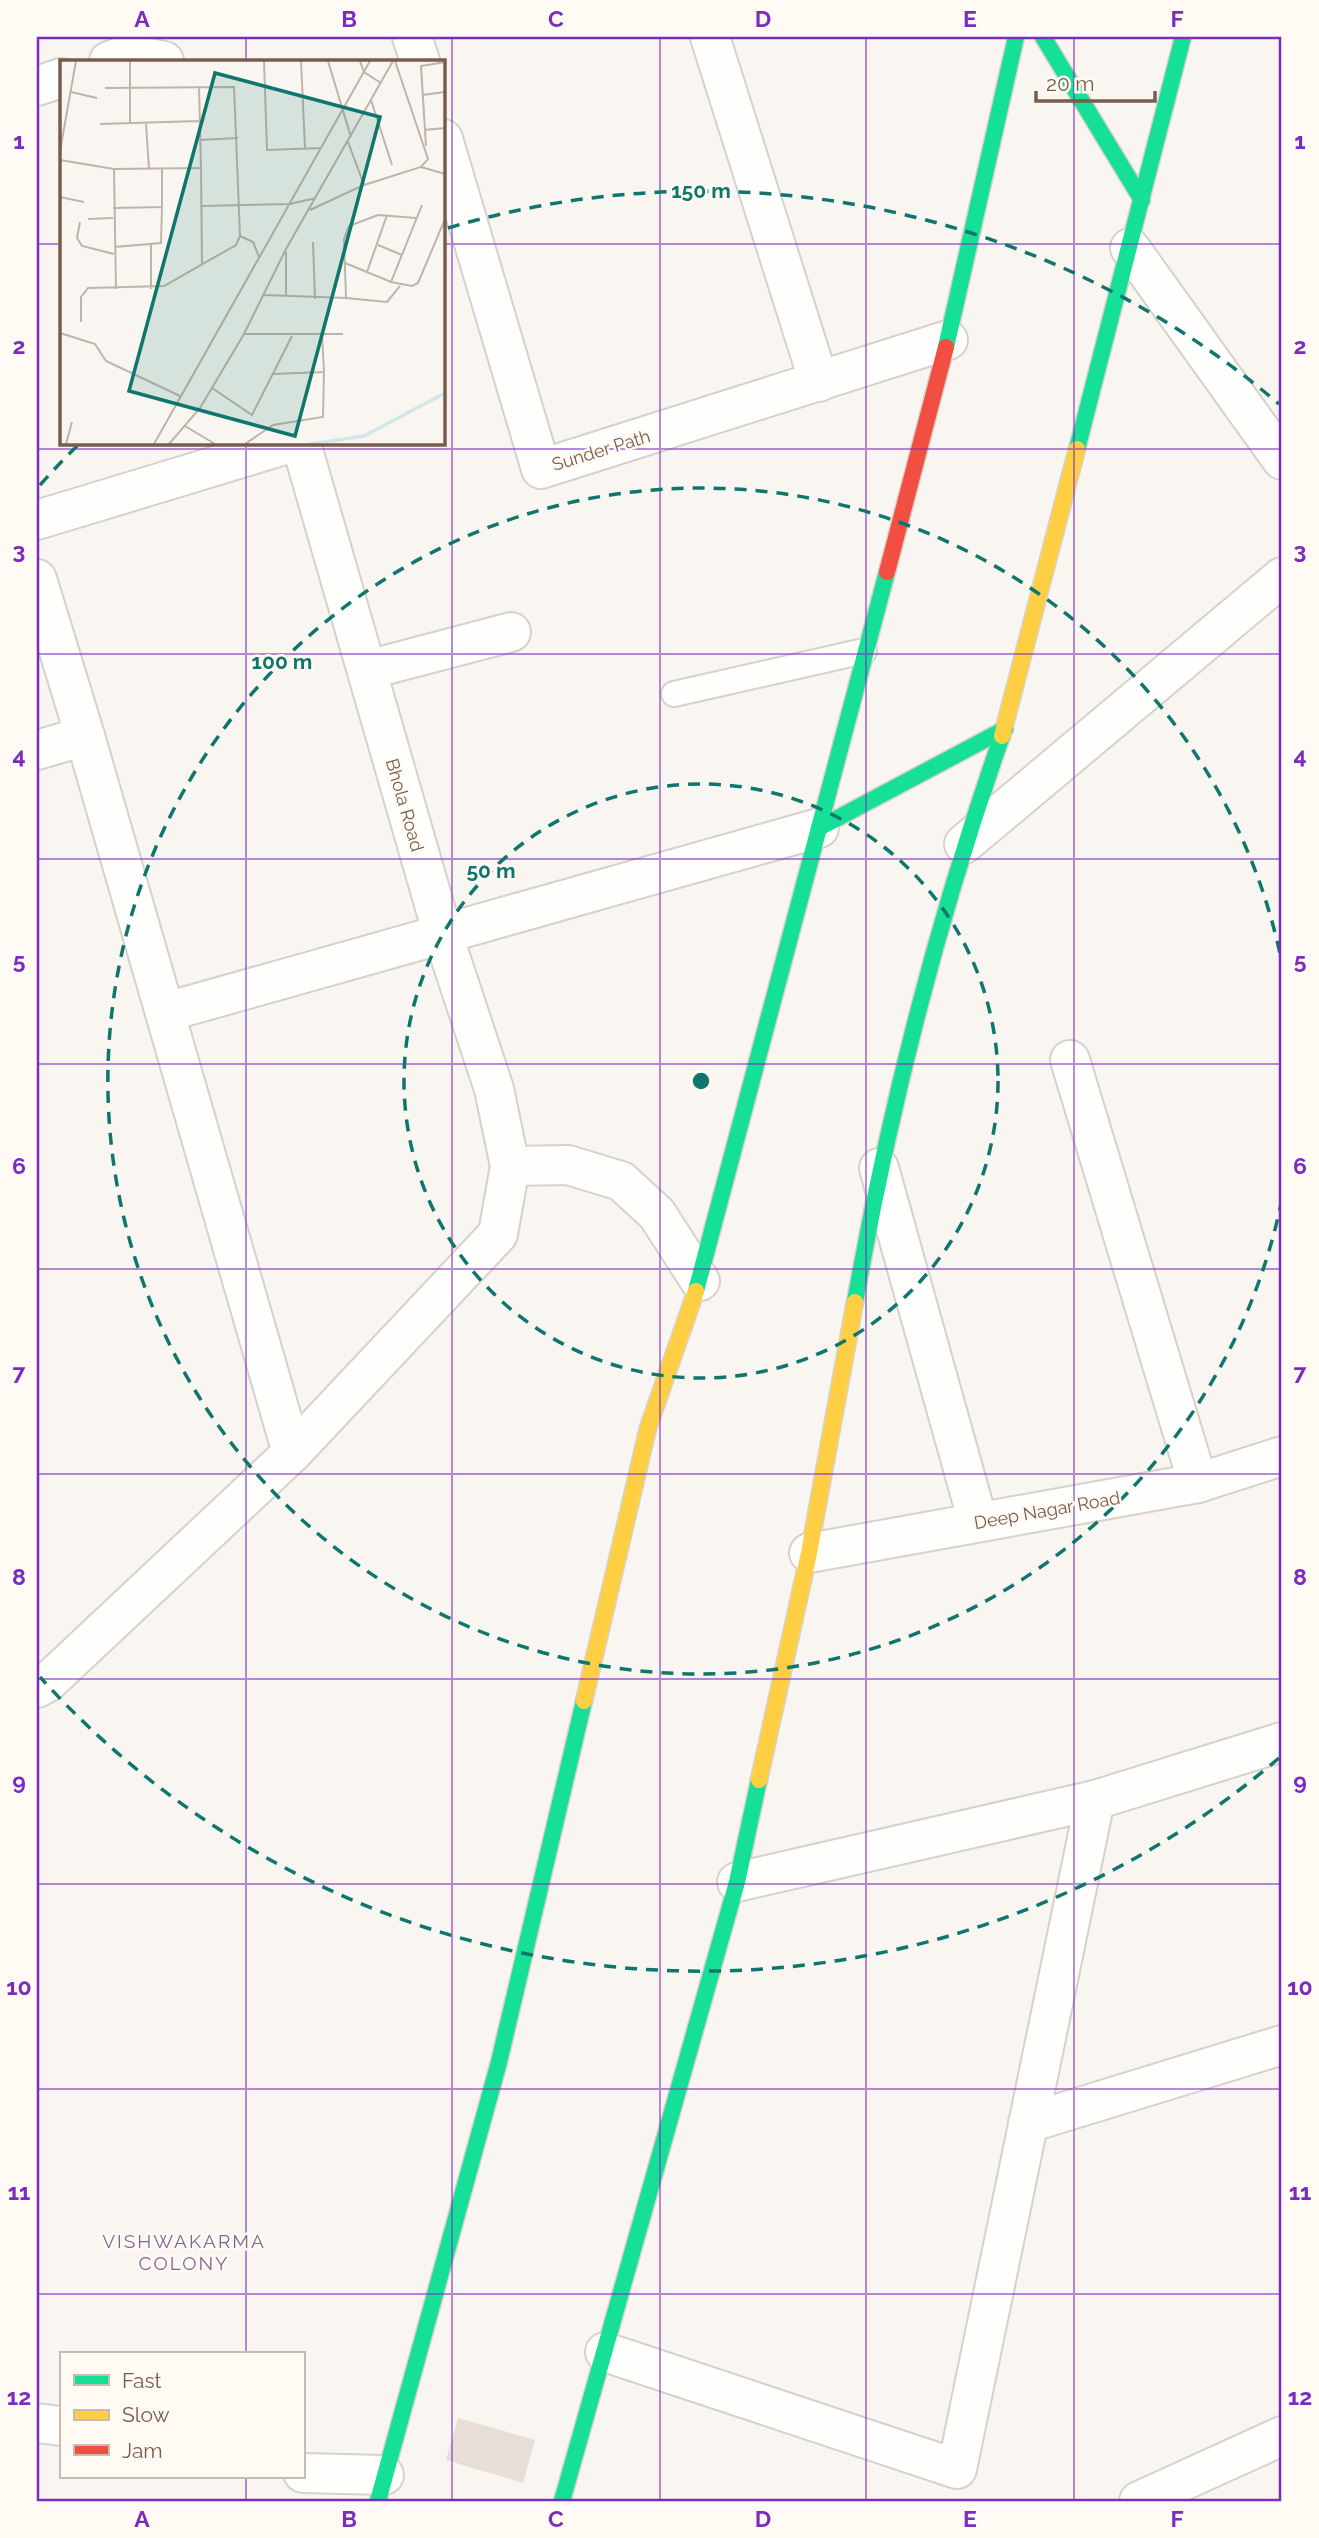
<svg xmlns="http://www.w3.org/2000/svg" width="1319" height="2538" viewBox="0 0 1319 2538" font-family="Raleway,sans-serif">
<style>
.building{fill:#e6ded7}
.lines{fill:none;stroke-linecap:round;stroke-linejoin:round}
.lane-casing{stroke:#d7d1cb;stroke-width:28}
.street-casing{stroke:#d7d1cb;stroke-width:42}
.fast-casing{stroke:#d9d2cb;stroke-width:19}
.slow-casing{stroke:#d9d2cb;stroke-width:19}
.jam-casing{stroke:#d9d2cb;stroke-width:19}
.lane{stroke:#fefefd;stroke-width:24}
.street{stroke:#fefefd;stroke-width:38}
.fast{stroke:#16e098;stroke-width:16}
.slow{stroke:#ffcf43;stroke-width:16}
.jam{stroke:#f24e42;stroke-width:16}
.grid{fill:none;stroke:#7b2cbf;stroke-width:2;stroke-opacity:0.55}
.ring{fill:none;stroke:#0f766e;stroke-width:3.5;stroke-dasharray:12 9}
.labels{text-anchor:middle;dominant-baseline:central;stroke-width:5;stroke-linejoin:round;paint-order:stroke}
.street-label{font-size:18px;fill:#7a5c4d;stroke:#fffaf3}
.neighbourhood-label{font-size:19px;letter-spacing:2px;fill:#846695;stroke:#fffaf3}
.inset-river{fill:none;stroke:#d0e8ea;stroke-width:3.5}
.inset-road{fill:none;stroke:#c2b3aa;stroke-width:2}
.view{fill:#0f766e;fill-opacity:0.15;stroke:#0f766e;stroke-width:3.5}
.inset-edge{fill:none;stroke:#7a5c4d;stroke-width:3.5}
.centre{fill:#0f766e;stroke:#fffaf3;stroke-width:3.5}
.ring-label{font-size:21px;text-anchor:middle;font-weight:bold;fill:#0f766e;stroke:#fffaf3;stroke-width:5;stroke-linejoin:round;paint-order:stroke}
.neatline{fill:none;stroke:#7b2cbf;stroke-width:2.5}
.grid-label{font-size:23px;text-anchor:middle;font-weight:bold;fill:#7b2cbf}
</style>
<rect width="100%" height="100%" fill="#f9f5f0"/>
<path class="building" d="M458 2418 535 2440 523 2483 446 2460Z"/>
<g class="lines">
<g class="lane-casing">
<path id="lane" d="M674 694 864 651"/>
</g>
<g class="street-casing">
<g id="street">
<path d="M412 37 420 61"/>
<path d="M710 37 819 382"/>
<path d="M109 61 128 54 164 61"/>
<path d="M37 86 61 78"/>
<path d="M443 139 541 469 948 340"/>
<path d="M1130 248 1282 460"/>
<path d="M37 520 291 443"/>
<path d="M37 579 85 736 37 750"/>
<path d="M367 670 511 632"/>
<path d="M85 736 292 1453"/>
<path d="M964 844 1282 577"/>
<path d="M166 1012 819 828"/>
<path d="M1070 1060 1198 1483"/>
<path d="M510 1166 568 1165 621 1181 657 1214 700 1281"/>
<path d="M879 1168 978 1522"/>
<path d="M809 1553 1198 1483 1282 1456"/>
<path d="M37 1688 48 1682 292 1453 498 1234 510 1166 494 1089 443 935 301 443"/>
<path d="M737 1882 1095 1800 1282 1742"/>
<path d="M1028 2123 1282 2045"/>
<path d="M605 2352 957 2469 1095 1800"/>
<path d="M37 2423 61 2426"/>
<path d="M303 2473 384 2475"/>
<path d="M1139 2501 1282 2436"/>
</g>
</g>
<g class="fast-casing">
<g id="fast">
<path d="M1043 37 1142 200"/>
<path d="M946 347 1016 37"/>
<path d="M1077 449 1183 37"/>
<path d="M819 828 1005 729"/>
<path d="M696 1291 887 572"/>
<path d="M855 1302C889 1111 937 920 1002 736"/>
<path d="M378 2501 499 2062 584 1701"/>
<path d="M562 2501 737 1882 759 1780"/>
</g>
</g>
<g class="slow-casing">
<g id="slow">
<path d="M1002 736 1077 449"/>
<path d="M584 1701 648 1428 696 1291"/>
<path d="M759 1780 809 1553 855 1302"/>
</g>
</g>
<g class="jam-casing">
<path id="jam" d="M887 572 946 347"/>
</g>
<use href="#lane" class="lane"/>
<use href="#street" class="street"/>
<use href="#fast" class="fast"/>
<use href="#slow" class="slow"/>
<use href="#jam" class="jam"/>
</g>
<path class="grid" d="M246 37V61M452 37V2501M660 37V2501M866 37V2501M1074 37V2501M37 244H61M443 244H1282M246 443V2354M37 449H1282M37 654H1282M37 859H1282M37 1064H1282M37 1269H1282M37 1474H1282M37 1679H1282M37 1884H1282M37 2089H1282M37 2294H1282M246 2477V2501"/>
<g class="ring">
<circle cx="701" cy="1081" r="297"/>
<path d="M1282 1199A593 593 0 1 1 1282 963"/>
<path d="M1279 1758A890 890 0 0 1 40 1677M40 485A890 890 0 0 1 77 446M448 228A890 890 0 0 1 1279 404"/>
</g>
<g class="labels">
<g class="street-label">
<text transform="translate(601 450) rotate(-17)">Sunder Path</text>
<text transform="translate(405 805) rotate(74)">Bhola Road</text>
<text transform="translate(1047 1510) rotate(-10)">Deep Nagar Road</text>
</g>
<g class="neighbourhood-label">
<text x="184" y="2241">VISHWAKARMA<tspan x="184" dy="22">COLONY</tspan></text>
</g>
</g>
<g transform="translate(60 60)">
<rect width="385" height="385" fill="#f9f5f0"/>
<path class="inset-river" d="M250 384 304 376 385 333"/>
<path class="inset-road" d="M204 1 207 90 262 88M241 1 245 88M268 1 291 77M300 1 304 12 321 23M11 32 37 38M362 35 385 32M311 40 332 105M70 63V1M86 63 89 109M40 64 139 61M364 70 385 68M140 80 178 78M366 86 361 6 385 2M0 91 16 1M0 100 54 109 141 108 139 26M361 107 385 114M141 108 142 205M54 109 56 229M304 125 361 107 368 99 335 1M0 137 24 142M142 146 230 144 256 138M53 148 102 147V109M250 150 304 125 288 82M28 159 53 158M20 162 17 178 22 186 54 194M180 176 193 182 199 197M253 182 255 239M318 185 342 195M54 187 101 183 102 147M226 192V237M285 203 331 222 362 145M307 212 327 155M331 222 352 226 358 223 385 159M91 229V185M204 235 286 238 284 179 289 166 318 155 356 158M286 238 327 242 340 226M21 262V237L28 228 104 226 176 185 180 176 174 27 45 28M0 273 35 284 46 301 120 336M184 274H283M212 314 264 312 262 274M152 328 192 355 232 276M125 366 155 384M6 384 12 362M94 384 310 1M109 384 140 348 184 274 226 189 333 1M185 384 213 365 263 357 264 312"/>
<path class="view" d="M155 13 320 57 235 376 69 331Z"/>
<rect width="385" height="385" class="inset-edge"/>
</g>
<circle cx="701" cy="1081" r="10" class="centre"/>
<g class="ring-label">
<text x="701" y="198">150 m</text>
<text x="282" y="669">100 m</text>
<text x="491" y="878">50 m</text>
</g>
<rect width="1319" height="2538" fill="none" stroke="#fffaf3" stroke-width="77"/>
<rect x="60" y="2352" width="245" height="126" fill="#fffaf3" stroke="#cabbb1" stroke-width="2"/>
<rect x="74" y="2375" width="35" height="10" fill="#16e098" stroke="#cabbb1" stroke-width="2"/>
<text x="122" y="2388" font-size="21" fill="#7a5c4d">Fast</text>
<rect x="74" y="2410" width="35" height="10" fill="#ffcf43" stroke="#cabbb1" stroke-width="2"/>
<text x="122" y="2422" font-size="21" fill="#7a5c4d">Slow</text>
<rect x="74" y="2445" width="35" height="10" fill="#f24e42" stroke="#cabbb1" stroke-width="2"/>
<text x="122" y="2458" font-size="21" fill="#7a5c4d">Jam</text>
<path d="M1036 91v10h119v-10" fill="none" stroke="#7a5c4d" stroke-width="3.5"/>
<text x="1046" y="91" font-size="21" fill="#7a5c4d" stroke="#fffaf3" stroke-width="5" paint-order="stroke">20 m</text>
<rect x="38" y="38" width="1242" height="2462" class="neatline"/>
<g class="grid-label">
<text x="142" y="27">A</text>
<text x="349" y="27">B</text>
<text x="556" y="27">C</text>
<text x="763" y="27">D</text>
<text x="970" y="27">E</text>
<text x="1177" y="27">F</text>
<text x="19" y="149">1</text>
<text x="1300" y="149">1</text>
<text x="19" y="354">2</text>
<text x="1300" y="354">2</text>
<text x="19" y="559">3</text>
<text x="1300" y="559">3</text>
<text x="19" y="764">4</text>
<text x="1300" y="764">4</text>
<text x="19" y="969">5</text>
<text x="1300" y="969">5</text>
<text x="19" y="1174">6</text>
<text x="1300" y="1174">6</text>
<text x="19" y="1380">7</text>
<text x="1300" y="1380">7</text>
<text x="19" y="1585">8</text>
<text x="1300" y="1585">8</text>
<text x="19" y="1790">9</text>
<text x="1300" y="1790">9</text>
<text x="19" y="1995">10</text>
<text x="1300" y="1995">10</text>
<text x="19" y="2200">11</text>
<text x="1300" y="2200">11</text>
<text x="19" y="2405">12</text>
<text x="1300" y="2405">12</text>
<text x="142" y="2527">A</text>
<text x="349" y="2527">B</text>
<text x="556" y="2527">C</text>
<text x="763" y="2527">D</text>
<text x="970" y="2527">E</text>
<text x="1177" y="2527">F</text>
</g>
</svg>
